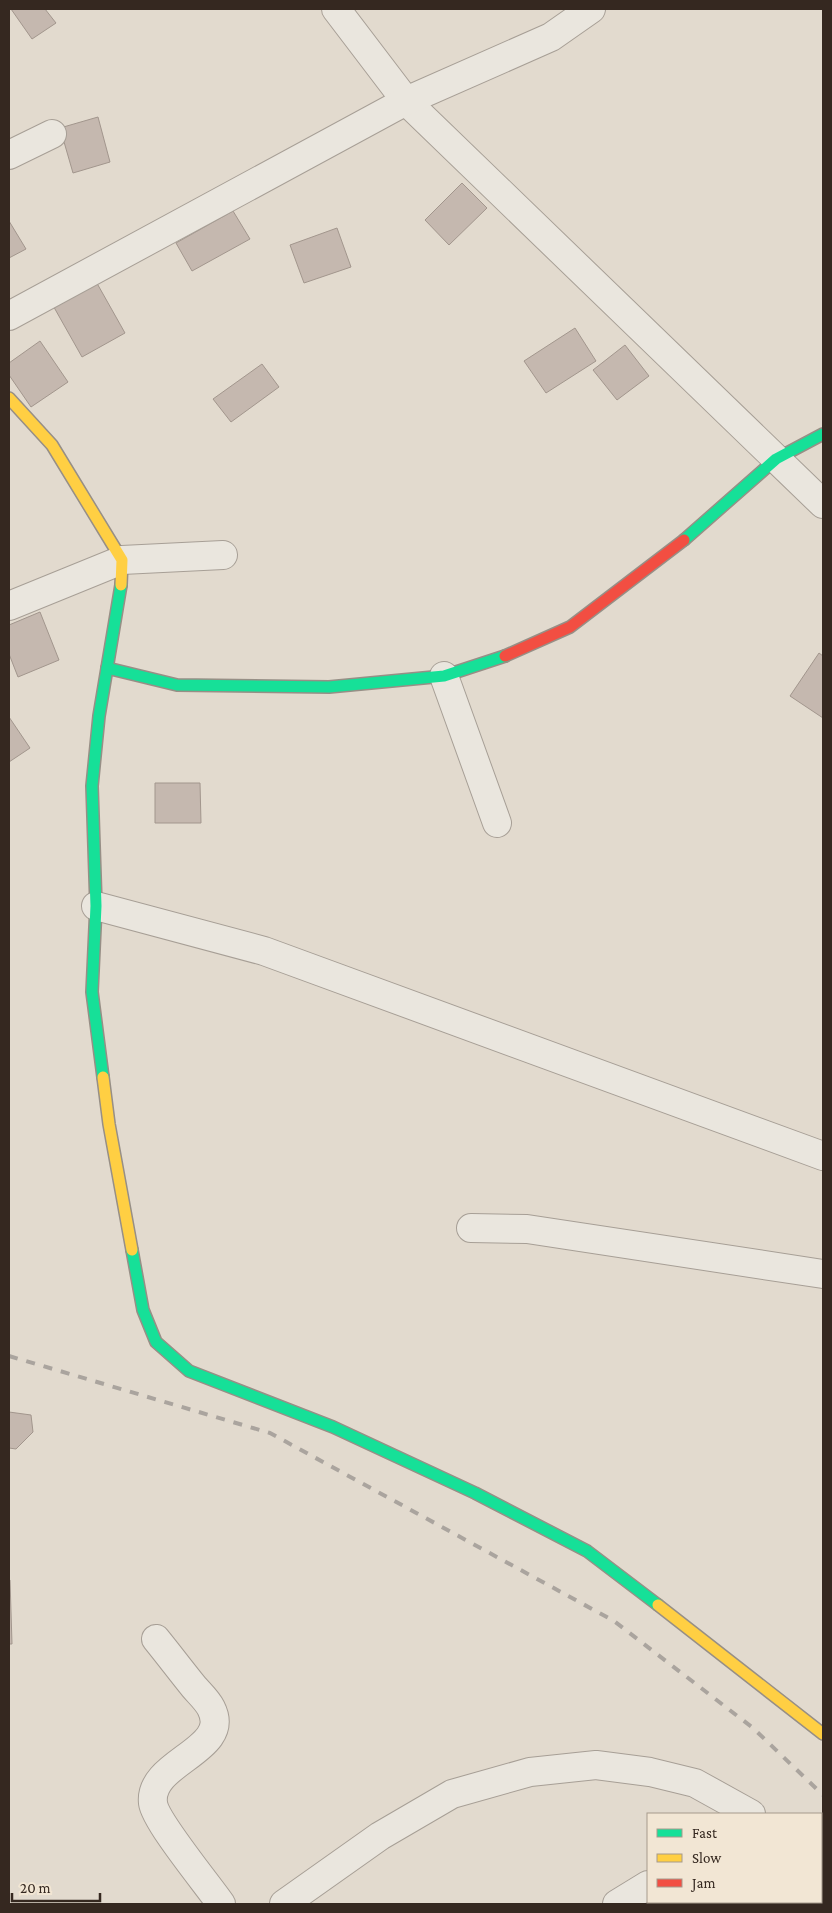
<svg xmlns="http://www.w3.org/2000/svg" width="832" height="1913" viewBox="0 0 832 1913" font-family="'Crimson Pro',serif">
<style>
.building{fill:#c5b8af;stroke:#a2968d}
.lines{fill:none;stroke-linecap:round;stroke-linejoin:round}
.street-casing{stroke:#a79f96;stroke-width:30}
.fast-casing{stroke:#978f86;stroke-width:14}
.slow-casing{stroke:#978f86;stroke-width:14}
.jam-casing{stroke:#978f86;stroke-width:14}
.street{stroke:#eae6de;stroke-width:28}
.fast{stroke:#16e098;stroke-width:11}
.slow{stroke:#ffcf43;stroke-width:11}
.jam{stroke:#f24e42;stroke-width:11}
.rail{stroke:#aaa49e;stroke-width:4;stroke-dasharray:9 9;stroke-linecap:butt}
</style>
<rect width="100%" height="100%" fill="#e2dace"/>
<g class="building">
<path d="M11 9H45L56 23 32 39Z"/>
<path d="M98 117 110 162 73 173 60 128Z"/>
<path d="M462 183 487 208 449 245 425 220Z"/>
<path d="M233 211 250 239 192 271 176 243Z"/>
<path d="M9 221 26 249 9 258Z"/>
<path d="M337 228 351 267 304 283 290 245Z"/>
<path d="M94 278 125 333 82 357 51 302Z"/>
<path d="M575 328 596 361 546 393 524 361Z"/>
<path d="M40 341 68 382 31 407 9 375V363Z"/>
<path d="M625 345 649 376 617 400 593 370Z"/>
<path d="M262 364 279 387 231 422 213 399Z"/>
<path d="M40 612 59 660 18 677 9 654V625Z"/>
<path d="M819 653 823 656V718L790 696Z"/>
<path d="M9 717 30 748 9 762Z"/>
<path d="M155 783H200L201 823H155Z"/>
<path d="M9 1412 31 1415 33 1432 16 1449 9 1448Z"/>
<path d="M9 1580H10L12 1644H9Z"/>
</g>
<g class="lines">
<g class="street-casing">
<g id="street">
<path d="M336 9 406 101 823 504"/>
<path d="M9 155 52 134"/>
<path d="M9 316 406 101 551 37 591 9"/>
<path d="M9 606 122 560 223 555"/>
<path d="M444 676 497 823"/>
<path d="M96 906 264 951 823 1156"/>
<path d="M471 1228 527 1229 823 1274"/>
<path d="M156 1639C169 1655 181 1671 194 1687 199 1693 207 1700 211 1708 233 1751 148 1761 153 1803 155 1821 208 1885 221 1904"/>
<path d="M821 1853 823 1855"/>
<path d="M284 1904 380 1836 452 1794 530 1772 596 1765 650 1772 695 1783 751 1814"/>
<path d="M617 1904 648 1885"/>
</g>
</g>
<g class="fast-casing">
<g id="fast">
<path d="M684 540 776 459 823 434"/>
<path d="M107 668 177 685 329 687 444 676 505 656"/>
<path d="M103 1077 92 992 96 906 92 786 99 716 121 585"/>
<path d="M132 1250 143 1310 156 1342 189 1371 333 1427 475 1493 587 1551 658 1605"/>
</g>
</g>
<g class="slow-casing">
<g id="slow">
<path d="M9 398 52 445 122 560 121 585"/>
<path d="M103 1077 109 1124 132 1250"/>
<path d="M658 1605 823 1734"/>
</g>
</g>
<g class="jam-casing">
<path id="jam" d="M505 656 570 627 684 540"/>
</g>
<use href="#street" class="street"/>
<use href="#fast" class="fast"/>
<use href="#slow" class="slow"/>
<use href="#jam" class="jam"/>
<path class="rail" d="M9 1356 270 1433 614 1621 753 1728 823 1795"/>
</g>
<rect width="832" height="1913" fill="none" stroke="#352820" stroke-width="20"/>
<rect x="647" y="1813" width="175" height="90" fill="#f2e6d4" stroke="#a69a8c"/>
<rect x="657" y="1829" width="25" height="8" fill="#16e098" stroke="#a69a8c"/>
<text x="692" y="1838" font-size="15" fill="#352820">Fast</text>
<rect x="657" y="1854" width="25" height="8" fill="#ffcf43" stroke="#a69a8c"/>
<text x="692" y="1863" font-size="15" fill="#352820">Slow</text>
<rect x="657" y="1879" width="25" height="8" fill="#f24e42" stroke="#a69a8c"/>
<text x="692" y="1888" font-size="15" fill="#352820">Jam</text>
<path d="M12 1893v8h88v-8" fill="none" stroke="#352820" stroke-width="2.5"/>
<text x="20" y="1893" font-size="15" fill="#352820" stroke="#f2e6d4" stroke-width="4" paint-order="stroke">20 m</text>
</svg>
